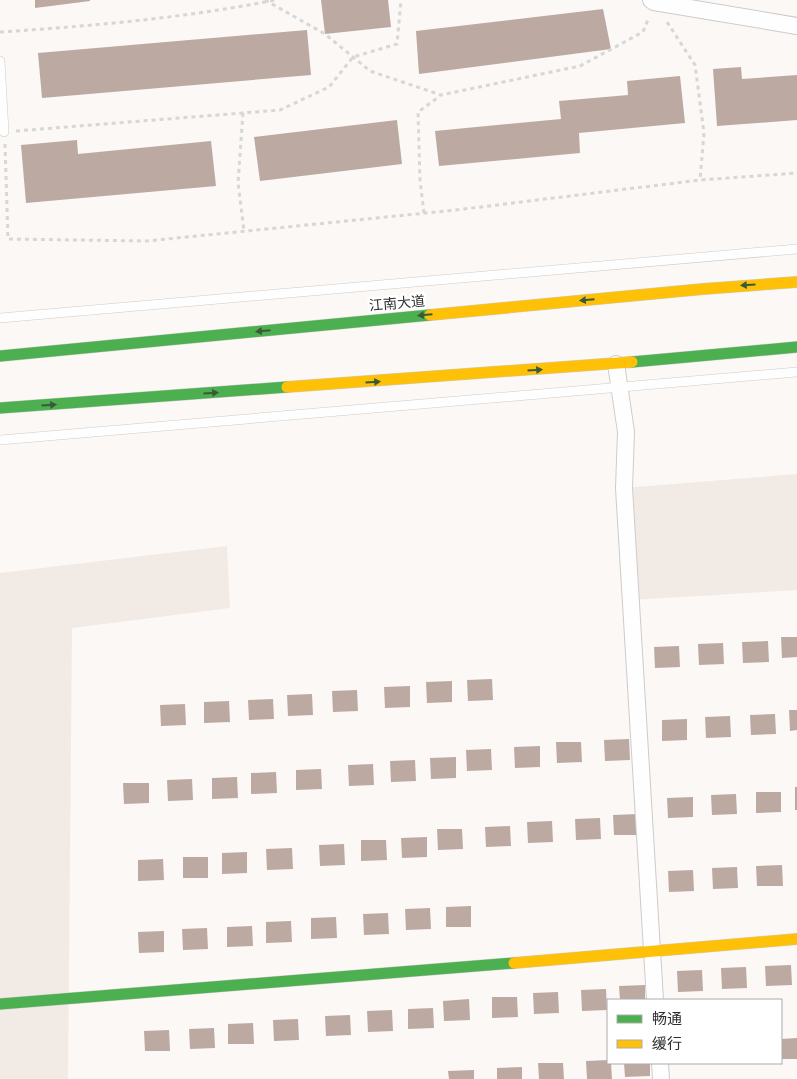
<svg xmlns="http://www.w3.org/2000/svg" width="797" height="1079" viewBox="0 0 797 1079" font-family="'Work Sans','Noto Sans SC',sans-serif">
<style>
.built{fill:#f2eae4}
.building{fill:#bcaaa2}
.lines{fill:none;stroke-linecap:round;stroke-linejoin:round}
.lane-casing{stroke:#ceccca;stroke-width:10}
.street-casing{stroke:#ceccca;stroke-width:18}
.fast-casing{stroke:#ceccca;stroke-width:12}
.slow-casing{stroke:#ceccca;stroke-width:12}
.path{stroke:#d7d7d6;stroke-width:3;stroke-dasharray:4 4;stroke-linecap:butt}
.lane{stroke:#fefefe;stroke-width:9}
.street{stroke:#fefefe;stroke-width:16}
.fast{stroke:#4caf50;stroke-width:11}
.slow{stroke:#ffc107;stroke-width:11}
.oneway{fill:#395a39}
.labels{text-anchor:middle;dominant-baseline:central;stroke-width:5;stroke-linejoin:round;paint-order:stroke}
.street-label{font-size:14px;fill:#2f2d2c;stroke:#fff}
</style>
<rect width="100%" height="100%" fill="#fbf8f5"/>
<g class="built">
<path d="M797 474V590L631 600 624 488Z"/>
<path d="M227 546 230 608 72 628 68 1079H0V573Z"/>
</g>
<g class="building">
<path d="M35 0H90V1L35 8Z"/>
<path d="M321 0H388L391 27 325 34Z"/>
<path d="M603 9 611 49 419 74 416 31Z"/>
<path d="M307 30 311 75 42 98 38 53Z"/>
<path d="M741 67 742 79 797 75V120L717 126 713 69Z"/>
<path d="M680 76 685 123 579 133 580 153 439 166 435 131 561 119 559 101 628 95 627 81Z"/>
<path d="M397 120 402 164 260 181 254 137Z"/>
<path d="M77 140 78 154 211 141 216 186 26 203 21 145Z"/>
<path d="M781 637H797V657L782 658Z"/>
<path d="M768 641 769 662 743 663 742 642Z"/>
<path d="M723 643 724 664 699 665 698 644Z"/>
<path d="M679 646 680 667 655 668 654 647Z"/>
<path d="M492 679 493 700 468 701 467 680Z"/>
<path d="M452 681V702L427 703 426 682Z"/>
<path d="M410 686V707L385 708 384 687Z"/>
<path d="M357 690 358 711 333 712 332 691Z"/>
<path d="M312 694 313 715 288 716 287 695Z"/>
<path d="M273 699 274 719 249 720 248 700Z"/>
<path d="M229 701 230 722 204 723V702Z"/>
<path d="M185 704 186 725 161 726 160 705Z"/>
<path d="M789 710H797V730L790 731Z"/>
<path d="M775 714 776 734 751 735 750 715Z"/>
<path d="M730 716 731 737 706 738 705 717Z"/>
<path d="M687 719V740L662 741V720Z"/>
<path d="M629 739 630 760 605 761 604 740Z"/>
<path d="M556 742H581L582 762 557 763Z"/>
<path d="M540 746V767L515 768 514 747Z"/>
<path d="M491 749 492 770 467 771 466 750Z"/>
<path d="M456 757V778L431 779 430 758Z"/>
<path d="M415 760 416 781 391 782 390 761Z"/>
<path d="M373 764 374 785 349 786 348 765Z"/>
<path d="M321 769 322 789 296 790V770Z"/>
<path d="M276 772 277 793 251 794V773Z"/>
<path d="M237 777 238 798 212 799V778Z"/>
<path d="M192 779 193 800 168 801 167 780Z"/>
<path d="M123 783H149V803L124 804Z"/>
<rect x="795" y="787" width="2" height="23"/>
<path d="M756 792H781V812L756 813Z"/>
<path d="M736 794 737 814 712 815 711 795Z"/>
<path d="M693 797V817L668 818 667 798Z"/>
<path d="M638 814 639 835H614L613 815Z"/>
<path d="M600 818 601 839 576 840 575 819Z"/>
<path d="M552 821 553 842 528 843 527 822Z"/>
<path d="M510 826 511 846 486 847 485 827Z"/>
<path d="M437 829H462L463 849 438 850Z"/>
<path d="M427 837V857L402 858 401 838Z"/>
<path d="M361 840H386L387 860 361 861Z"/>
<path d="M344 844 345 865 320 866 319 845Z"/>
<path d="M292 848 293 869 267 870 266 849Z"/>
<path d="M247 852V873L222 874V853Z"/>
<rect x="183" y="857" width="25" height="21"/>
<path d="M163 859 164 880 138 881V860Z"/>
<path d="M782 865 783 886H757L756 866Z"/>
<path d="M737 867 738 888 713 889 712 868Z"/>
<path d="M693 870 694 891 669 892 668 871Z"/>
<path d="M471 906V927H446V907Z"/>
<path d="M430 908 431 929 406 930 405 909Z"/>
<path d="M388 913 389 934 364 935 363 914Z"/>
<path d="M336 917 337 938 311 939V918Z"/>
<path d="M291 921 292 942 266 943V922Z"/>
<path d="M252 926 253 946 227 947V927Z"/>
<path d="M207 928 208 949 183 950 182 929Z"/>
<path d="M164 931V952L139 953 138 932Z"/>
<path d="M791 965 792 985 766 986 765 966Z"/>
<path d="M746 967 747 988 722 989 721 968Z"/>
<path d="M702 970 703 991 678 992 677 971Z"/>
<path d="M645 985V1000H620L619 986Z"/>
<path d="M606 989 607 1010 582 1011 581 990Z"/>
<path d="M558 992 559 1013 534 1014 533 993Z"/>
<path d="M492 997H517L518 1017 492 1018Z"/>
<path d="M469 999 470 1020 444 1021 443 1001Z"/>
<path d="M433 1008 434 1028 408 1029V1009Z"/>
<path d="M392 1010 393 1031 368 1032 367 1011Z"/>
<path d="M350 1015 351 1035 326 1036 325 1016Z"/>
<path d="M298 1019 299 1040 274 1041 273 1020Z"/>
<path d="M253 1023 254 1044H228V1024Z"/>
<path d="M214 1028 215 1048 190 1049 189 1029Z"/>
<path d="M169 1030 170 1051H145L144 1031Z"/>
<path d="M797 1038V1059H781V1039Z"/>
<path d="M608 1060V1063H611L612 1079H587L586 1061Z"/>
<path d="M538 1063H563L564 1079H539Z"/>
<path d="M624 1063H650V1076L625 1077Z"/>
<path d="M522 1067V1079H497V1068Z"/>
<path d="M474 1070V1079H449L448 1071Z"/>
</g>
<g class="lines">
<g class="lane-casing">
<g id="lane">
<path d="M0 61 4 132"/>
<path d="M0 318 797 249"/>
<path d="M0 440 797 372"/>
</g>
</g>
<g class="street-casing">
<g id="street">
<path d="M651 0 654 2 797 26"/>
<path d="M616 364 626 432 624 488 655 1000"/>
<path d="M660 1063 661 1079"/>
</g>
</g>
<g class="fast-casing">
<g id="fast">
<path d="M0 356 430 315"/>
<path d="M632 362 797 347"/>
<path d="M0 408 287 387"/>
<path d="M0 1004 514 963"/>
</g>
</g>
<g class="slow-casing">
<g id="slow">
<path d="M430 315 703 289 797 282"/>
<path d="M287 387 632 362"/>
<path d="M514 963 797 939"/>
</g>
</g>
<g class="path">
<path d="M265 0 325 34 370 71 441 95 580 66 643 32 649 17"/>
<path d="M667 22 695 65 704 133 700 180"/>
<path d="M0 32C92 26 185 18 275 0"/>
<path d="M243 113 238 183 244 231"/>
<path d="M16 131 280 110 329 87 353 57 397 44 401 0"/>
<path d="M5 144 8 239 147 241 456 210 700 180 797 173"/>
<path d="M424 213 420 180 418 112 440 96"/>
</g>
<use href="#lane" class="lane"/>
<use href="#street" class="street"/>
<use href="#fast" class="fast"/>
<use href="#slow" class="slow"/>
</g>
<defs><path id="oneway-solid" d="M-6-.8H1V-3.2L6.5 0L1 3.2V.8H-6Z" transform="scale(1.25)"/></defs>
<g class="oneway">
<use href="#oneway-solid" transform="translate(748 285) rotate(176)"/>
<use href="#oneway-solid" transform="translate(587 300) rotate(175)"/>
<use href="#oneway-solid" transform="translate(425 315) rotate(175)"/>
<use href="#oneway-solid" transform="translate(263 331) rotate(175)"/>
<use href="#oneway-solid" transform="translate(535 370) rotate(-4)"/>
<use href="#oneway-solid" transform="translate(373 382) rotate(-4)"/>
<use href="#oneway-solid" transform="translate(211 393) rotate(-4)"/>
<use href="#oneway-solid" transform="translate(49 405) rotate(-4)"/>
</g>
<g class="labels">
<g class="street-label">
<text transform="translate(397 303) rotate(-5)">江南大道</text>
</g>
</g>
<rect x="607" y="999" width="175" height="65" fill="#ffffff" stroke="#acabab"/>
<rect x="617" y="1015" width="25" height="8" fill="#4caf50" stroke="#acabab"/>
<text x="652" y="1024" font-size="15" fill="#2f2d2c">畅通</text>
<rect x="617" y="1040" width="25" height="8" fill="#ffc107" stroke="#acabab"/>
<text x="652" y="1049" font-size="15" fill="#2f2d2c">缓行</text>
</svg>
